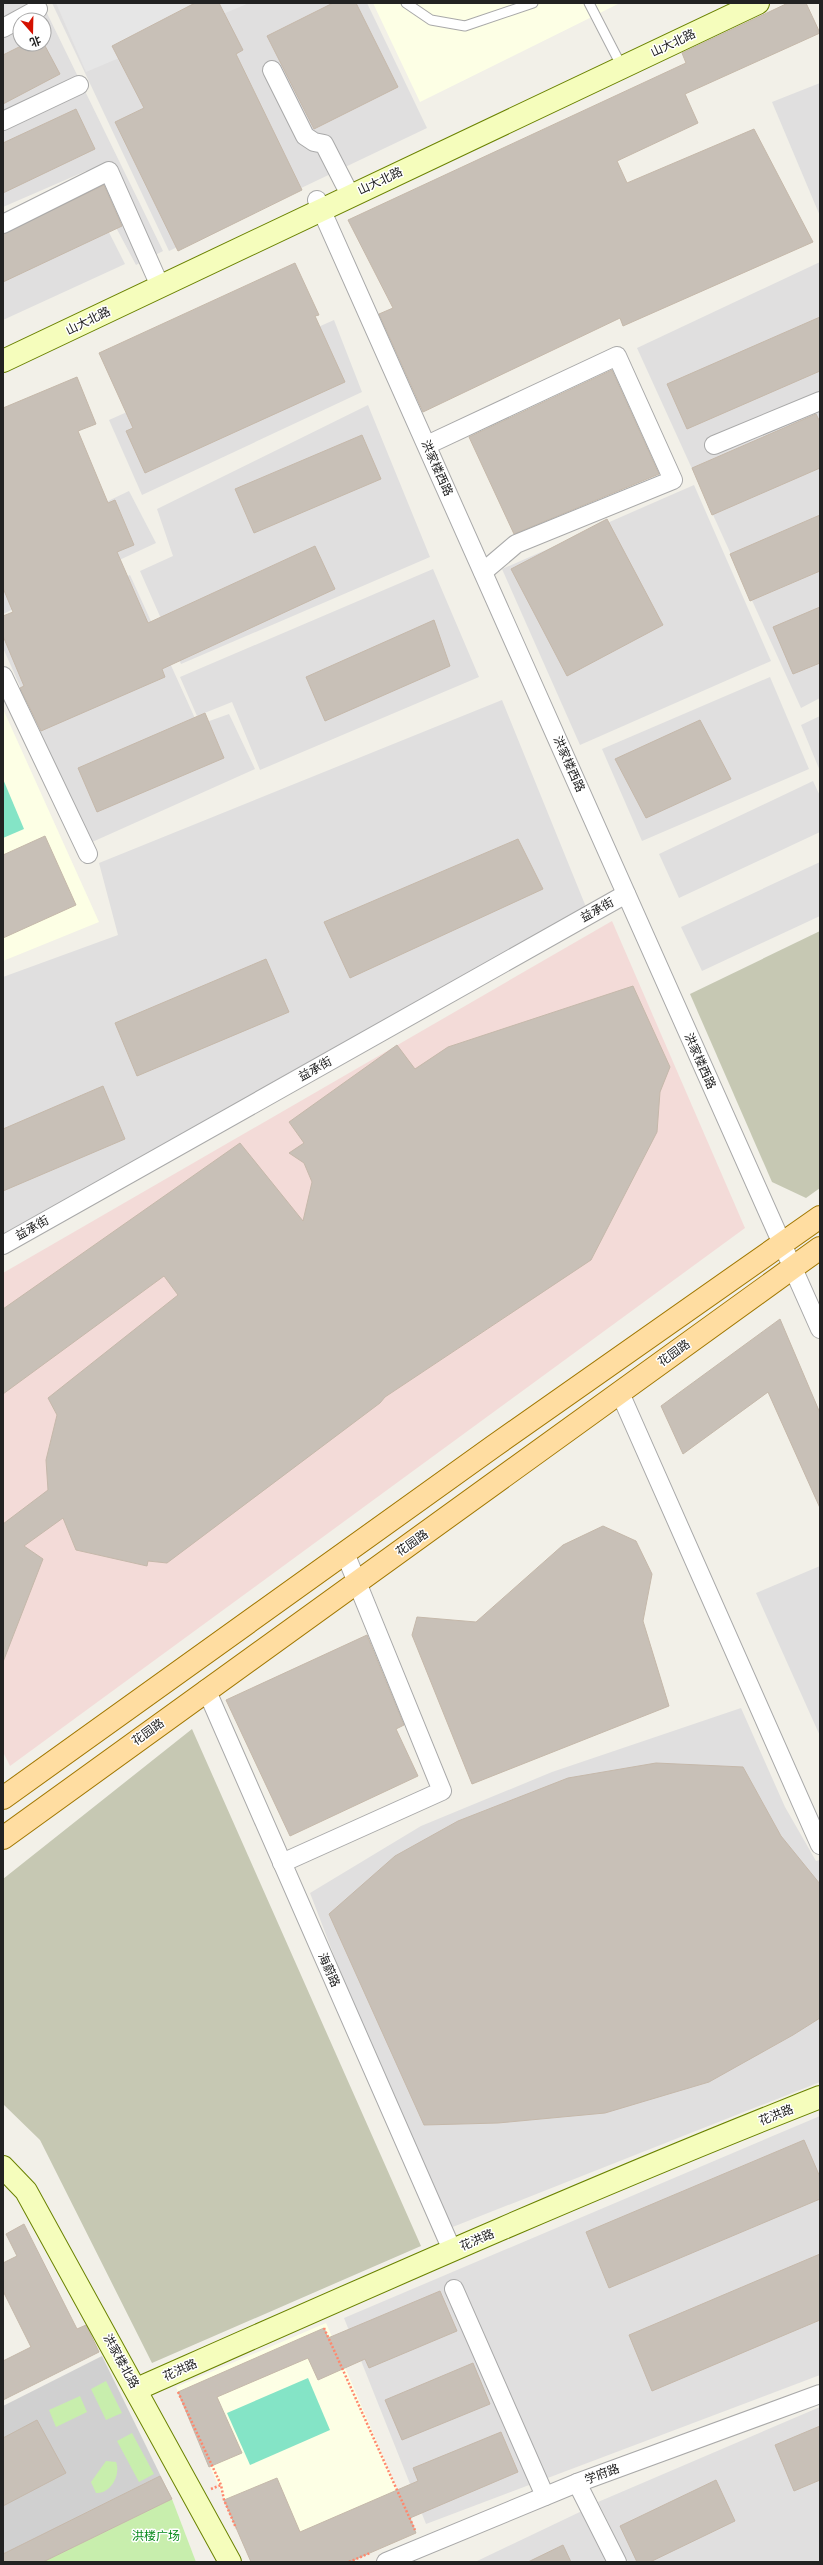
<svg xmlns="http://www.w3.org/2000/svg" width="823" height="2565" viewBox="0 0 823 2565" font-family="'Work Sans','Noto Sans SC',sans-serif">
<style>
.residential{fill:#e0dfdf;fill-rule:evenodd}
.commercial{fill:#f3dbd8}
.education{fill:#fdffe5}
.religious{fill:#d0d0d0}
.construction{fill:#c6c8b3}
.grass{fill:#c8eead}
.pitch{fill:#84e4c6}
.parking{fill:#e6e6e6}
.building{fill:#c8c0b7;stroke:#c5b8aa}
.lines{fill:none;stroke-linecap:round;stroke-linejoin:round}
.lane-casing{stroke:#a9a9a9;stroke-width:11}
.street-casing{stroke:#a9a9a9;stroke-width:20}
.secondary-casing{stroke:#6a8200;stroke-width:24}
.primary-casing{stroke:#a07700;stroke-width:24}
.path{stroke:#ff876d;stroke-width:2.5;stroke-dasharray:2 2;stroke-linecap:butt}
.lane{stroke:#fff;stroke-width:9}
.street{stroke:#fff;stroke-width:18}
.secondary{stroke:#f5fdbc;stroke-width:22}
.primary{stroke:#ffdda1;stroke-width:22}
.labels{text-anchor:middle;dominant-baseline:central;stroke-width:3;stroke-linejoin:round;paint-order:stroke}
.street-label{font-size:12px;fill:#222;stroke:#fff}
.park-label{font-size:12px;fill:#068a1b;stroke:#fff}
</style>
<rect width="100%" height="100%" fill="#f2f0e8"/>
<g class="residential">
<path d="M3 3H42L163 251 136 265 86 171 3 207ZM20 20H44V44H20Z"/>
<path d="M52 3H367L427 128 169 251Z"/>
<path d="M820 83V216L772 102Z"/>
<path d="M85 185 125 264 3 320V221Z"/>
<path d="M820 262V698L801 708 637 348Z"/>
<path d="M334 320 362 392 142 495 109 420Z"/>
<path d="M368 405 430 557 181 664 140 571 173 556 157 509Z"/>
<path d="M694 485 771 661 580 745 502 569Z"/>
<path d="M129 491 156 543 3 614V551Z"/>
<path d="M433 569 479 677 260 770 232 702 197 716 180 677Z"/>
<path d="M130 575 198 725 229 714 255 769 90 843 3 648V630Z"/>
<path d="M770 677 809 769 642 841 602 749Z"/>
<path d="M502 700 586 907 3 1240V977L118 935 99 863Z"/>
<path d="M820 716V771L801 725Z"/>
<path d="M813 781 820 796V832L679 898 659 854Z"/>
<path d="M820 862V916L702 971 681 927Z"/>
<path d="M820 1566V1736L756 1593Z"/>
<path d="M741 1708 785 1807 816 1861 820 1860V2082L440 2232 310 1893 421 1826 552 1772Z"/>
<path d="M820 2116V2375L426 2524 344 2318Z"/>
<path d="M820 2407V2562H628L598 2502Z"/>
<path d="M584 2510 610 2562H475Z"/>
</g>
<path class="commercial" d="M612 921 745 1228 10 1766 3 1752V1273Z"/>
<g class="education">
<path d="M373 3H620L420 102Z"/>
<path d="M3 709 99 922 3 961Z"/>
<path d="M326 2323 416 2533 349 2562H251L176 2387Z"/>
</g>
<path class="religious" d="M102 2356 172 2499 43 2562H3V2406Z"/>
<g class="construction">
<path d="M820 931V1188L806 1198 772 1182 690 994Z"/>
<path d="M192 1729 421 2246 152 2363 40 2140 3 2104V1879Z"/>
</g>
<g class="grass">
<path d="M106 2381 122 2413 106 2420 91 2389Z"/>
<path d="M80 2396 87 2412 56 2427 49 2410Z"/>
<path d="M132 2433 154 2474 139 2482 117 2441Z"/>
<path d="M106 2461 116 2462C121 2474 111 2494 96 2493L91 2482Z"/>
<path d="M172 2499 196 2562H43Z"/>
</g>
<g class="pitch">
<path d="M3 779 24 829 3 838Z"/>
<path d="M308 2378 330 2430 250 2465 227 2413Z"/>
</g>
<path class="parking" d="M56 3H249L86 72Z"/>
<g class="building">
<path d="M195 3H219L243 50 236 54 302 190 178 251 115 122 144 108 112 46Z"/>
<path d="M333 3H356L398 87 314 129 267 36Z"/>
<path d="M788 3H806L820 33 685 94 698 123 617 161 627 183 754 129 813 242 623 326 620 318 423 412 379 314 393 308 348 220 686 63 682 53Z"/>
<path d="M25 44H44L60 74 3 104V55Z"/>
<path d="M76 109 95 149 3 193V143Z"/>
<path d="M104 185 122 226 3 282V234Z"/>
<path d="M295 263 319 315 315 316 345 382 145 473 126 431 133 428 99 353Z"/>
<path d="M820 317V371L687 429 667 384Z"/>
<path d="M612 370 659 474 514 534 469 437Z"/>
<path d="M77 377 96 424 78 431 108 503 115 500 134 545 117 552 148 623 315 546 335 589 162 669 165 677 41 731 20 688 24 686 3 636V616L13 612 3 588V408Z"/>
<path d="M816 414 820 422V468L712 515 692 468Z"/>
<path d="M362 435 381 479 254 533 235 489Z"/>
<path d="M820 515V571L750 601 730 554Z"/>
<path d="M607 519 663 625 567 676 511 569Z"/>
<path d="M820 607V663L793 674 773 627Z"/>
<path d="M434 620 450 666 325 721 306 677Z"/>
<path d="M205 713 224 758 97 812 78 768Z"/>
<path d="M700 720 731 779 646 818 615 759Z"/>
<path d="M45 836 76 905 3 938V855Z"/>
<path d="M518 839 543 889 350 978 324 922Z"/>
<path d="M266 959 289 1012 137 1076 115 1023Z"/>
<path d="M633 986 670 1067 660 1092 657 1132 591 1260 385 1397 380 1403 167 1563 148 1561 147 1566 76 1550 63 1518 24 1546 43 1559 3 1662V1524L48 1490 46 1460 57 1415 48 1398 178 1295 164 1276 3 1394V1309L240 1143 303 1221 312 1182 304 1163 289 1153 304 1143 289 1122 397 1045 415 1069 448 1047Z"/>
<path d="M103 1086 125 1139 3 1191V1129Z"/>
<path d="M780 1319 820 1413V1508L768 1392 683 1454 661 1406Z"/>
<path d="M603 1526 636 1541 652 1574 643 1621 669 1706 472 1784 412 1635 417 1617 476 1622 563 1545Z"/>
<path d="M367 1635 404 1725 396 1729 418 1776 290 1836 226 1700Z"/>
<path d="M656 1763 743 1767 781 1836 820 1884V2018L793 2035 709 2082 605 2113 498 2123 424 2125 329 1914 395 1856 458 1821 568 1778Z"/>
<path d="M804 2140 820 2177V2199L609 2288 586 2232Z"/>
<path d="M24 2224 77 2329 86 2325 99 2352 3 2400V2361L31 2347 3 2291V2263L17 2256 6 2234Z"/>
<path d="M820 2254V2320L652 2391 629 2335Z"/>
<path d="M440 2291 457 2331 369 2368 365 2359 318 2380 308 2358 217 2397 242 2453 209 2467 178 2392 324 2328 328 2338Z"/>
<path d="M473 2363 490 2404 402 2440 385 2400Z"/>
<path d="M37 2420 66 2473 3 2506V2438Z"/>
<path d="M820 2426V2480L794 2491 775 2445Z"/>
<path d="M501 2432 518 2472 410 2518 416 2533 349 2562H251L224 2500 277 2478 300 2532 418 2481 413 2468Z"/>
<path d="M160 2476 172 2499 43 2562H3V2554Z"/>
<path d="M716 2480 735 2521 650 2562H637L620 2526Z"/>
<path d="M563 2545 571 2562H528Z"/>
</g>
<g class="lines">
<g class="lane-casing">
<g id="lane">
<path d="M406 3 431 20 465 26 533 3"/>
<path d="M589 3 622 67"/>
</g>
</g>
<g class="street-casing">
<g id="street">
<path d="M3 28 38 9"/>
<path d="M272 70 305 136 314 142 324 144 346 187"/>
<path d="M3 121 79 85"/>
<path d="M317 200 820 1329"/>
<path d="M3 224 109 171 156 277"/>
<path d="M427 445 617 356 673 480 516 544 483 572"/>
<path d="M714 445 820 401"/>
<path d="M3 676 88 854"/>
<path d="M3 1245 626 894"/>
<path d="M620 1393 820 1845"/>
<path d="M206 1689 452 2250"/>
<path d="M282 1863 442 1791 345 1553"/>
<path d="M454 2289 545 2496"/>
<path d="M577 2483 617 2562"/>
<path d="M386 2562 577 2483 820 2394"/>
</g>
</g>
<g class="secondary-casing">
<g id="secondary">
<path d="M3 361 758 3"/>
<path d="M3 2167 26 2191 230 2562"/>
<path d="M137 2389C363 2289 589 2188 820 2097"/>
</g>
</g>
<g class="primary-casing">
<g id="primary">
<path d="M3 1798 494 1446 820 1217"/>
<path d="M3 1838 820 1248"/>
</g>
</g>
<g class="path">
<path d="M324 2328 415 2530"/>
<path d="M178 2392 221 2485 224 2500 236 2528"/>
<path d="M211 2489 221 2485"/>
<path d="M349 2562 370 2553"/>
</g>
<use href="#lane" class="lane"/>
<use href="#street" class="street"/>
<use href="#secondary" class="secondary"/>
<use href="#primary" class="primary"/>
</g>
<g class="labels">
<g class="street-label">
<text transform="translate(673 43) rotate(-25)">山大北路</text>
<text transform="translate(380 181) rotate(-25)">山大北路</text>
<text transform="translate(88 321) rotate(-26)">山大北路</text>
<text transform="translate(437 468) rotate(66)">洪家楼西路</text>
<text transform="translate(569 764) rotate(66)">洪家楼西路</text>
<text transform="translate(597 910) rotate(-29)">益承街</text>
<text transform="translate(700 1061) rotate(66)">洪家楼西路</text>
<text transform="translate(315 1069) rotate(-29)">益承街</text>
<text transform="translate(32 1228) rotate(-29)">益承街</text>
<text transform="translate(674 1353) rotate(-36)">花园路</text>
<text transform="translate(412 1543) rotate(-35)">花园路</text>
<text transform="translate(148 1732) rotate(-36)">花园路</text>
<text transform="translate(329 1970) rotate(66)">海蔚路</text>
<text transform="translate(776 2115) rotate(-21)">花洪路</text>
<text transform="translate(477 2240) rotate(-23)">花洪路</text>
<text transform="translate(121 2361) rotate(61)">洪家楼北路</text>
<text transform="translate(180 2370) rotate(-24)">花洪路</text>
<text transform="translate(602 2474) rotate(-20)">学府路</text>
</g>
<g class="park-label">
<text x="156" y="2536">洪楼广场</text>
</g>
</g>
<rect width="823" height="2565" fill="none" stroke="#222222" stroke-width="8"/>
<g transform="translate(32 32) rotate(160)"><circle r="19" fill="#ffffff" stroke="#a7a7a7"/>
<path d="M0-3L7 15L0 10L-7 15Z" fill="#d41000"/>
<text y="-6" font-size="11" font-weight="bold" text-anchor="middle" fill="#222222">北</text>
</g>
</svg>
